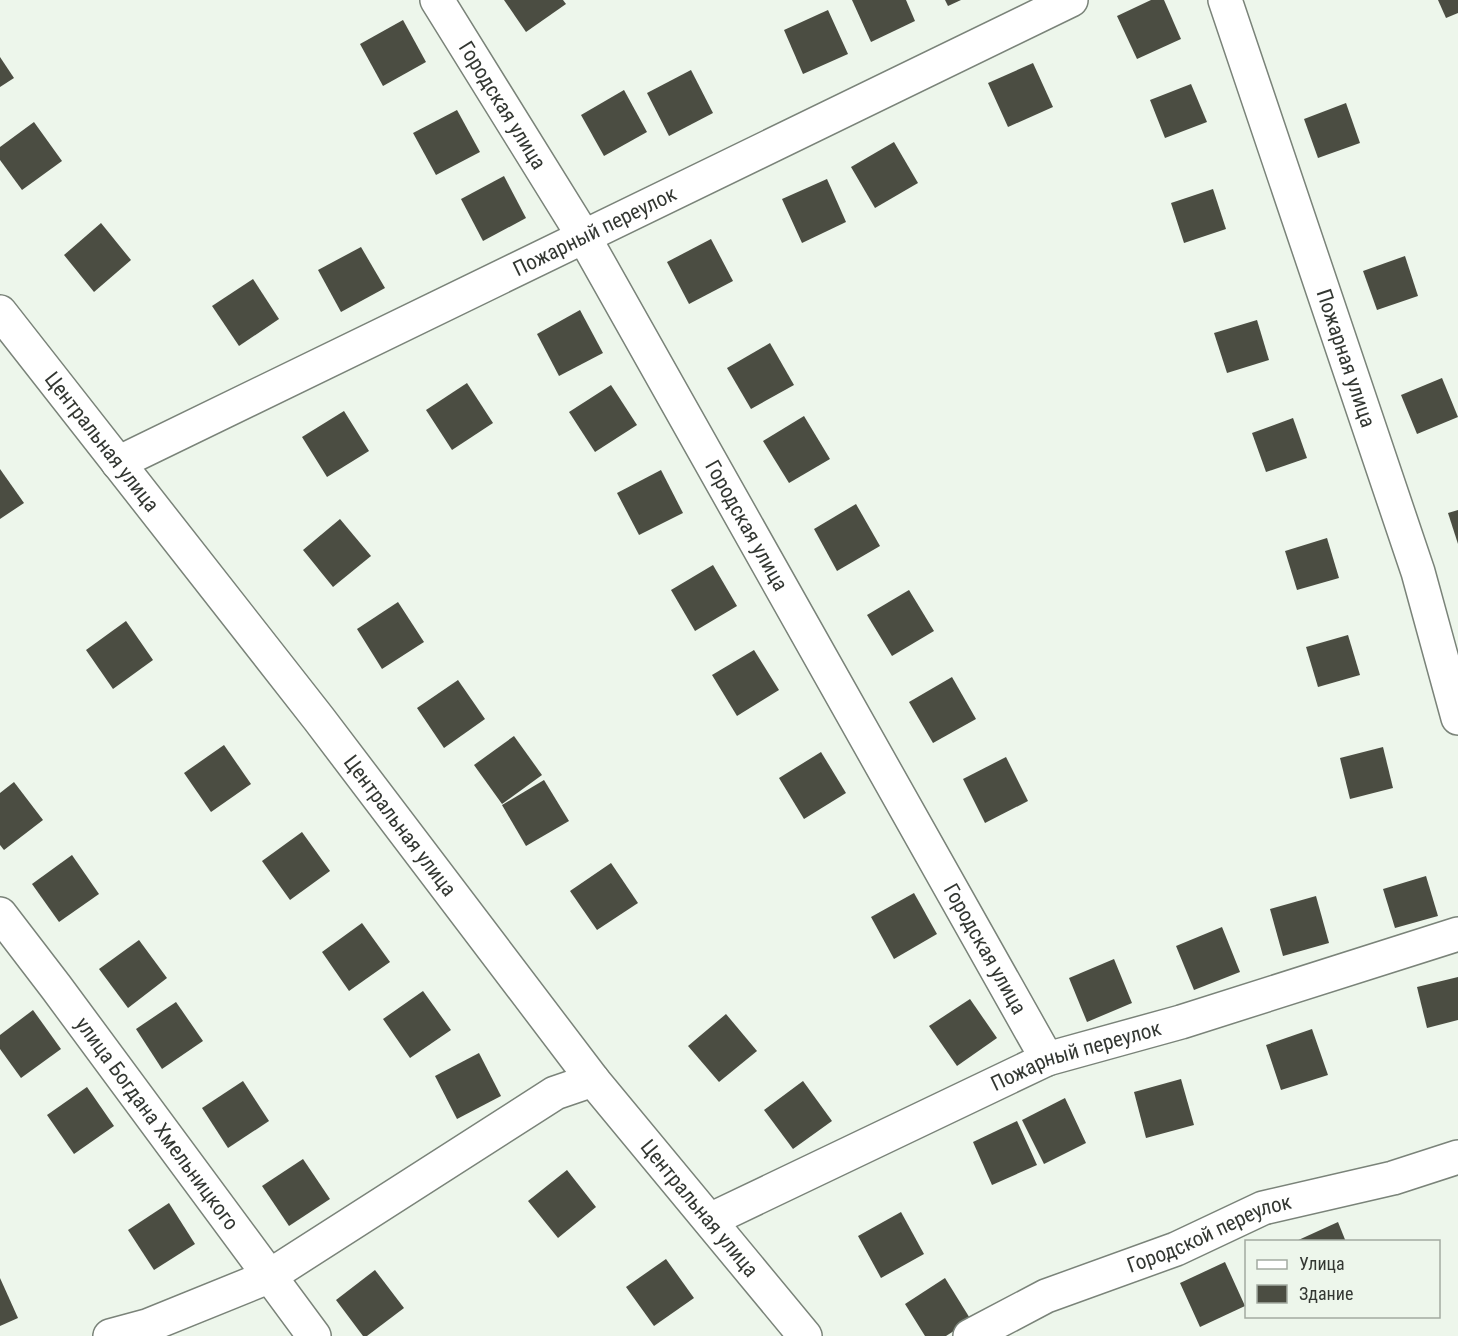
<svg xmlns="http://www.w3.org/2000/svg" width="1458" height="1336" viewBox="0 0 1458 1336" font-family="'Roboto Condensed',sans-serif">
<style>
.building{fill:#4b4d42}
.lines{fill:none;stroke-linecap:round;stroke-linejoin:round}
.street-casing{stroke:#7a8379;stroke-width:36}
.street{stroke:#fff;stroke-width:33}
.labels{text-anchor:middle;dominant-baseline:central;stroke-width:6;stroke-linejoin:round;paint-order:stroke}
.street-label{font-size:21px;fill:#333732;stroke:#edf6eb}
</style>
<rect width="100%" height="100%" fill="#edf6eb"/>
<g class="building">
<path d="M504 0H563L566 4 526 32Z"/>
<path d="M852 0H906L915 21 871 42Z"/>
<path d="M945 0H961L948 6Z"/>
<path d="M1151 0H1164L1181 39 1137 59 1117 16Z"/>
<path d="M1438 0H1458V13L1446 18Z"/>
<path d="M828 10 848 54 803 74 784 30Z"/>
<path d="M403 20 426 62 383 86 360 44Z"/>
<path d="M0 57 14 78 0 87Z"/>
<path d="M1033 63 1053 107 1008 127 988 83Z"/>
<path d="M691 70 713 113 669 136 647 93Z"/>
<path d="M1191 84 1207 122 1165 138 1150 100Z"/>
<path d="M624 90 647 132 604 156 581 115Z"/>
<path d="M1346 103 1360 143 1318 158 1304 119Z"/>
<path d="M457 110 480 152 436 175 413 133Z"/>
<path d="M34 122 62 161 22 190 0 160V147Z"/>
<path d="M894 142 918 183 875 208 851 167Z"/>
<path d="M504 176 526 218 483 241 461 199Z"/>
<path d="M827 179 846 222 802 243 782 199Z"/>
<path d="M1213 189 1226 229 1184 243 1171 203Z"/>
<path d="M101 223 131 260 94 292 64 255Z"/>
<path d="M711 239 733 281 689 304 667 262Z"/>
<path d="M361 247 385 288 341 312 318 270Z"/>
<path d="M1405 256 1418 296 1377 310 1363 271Z"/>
<path d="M253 279 279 319 239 346 212 306Z"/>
<path d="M580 310 603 353 559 376 537 334Z"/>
<path d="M1257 320 1269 360 1227 373 1214 333Z"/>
<path d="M770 343 794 385 751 409 727 368Z"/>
<path d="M1442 378 1458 417 1417 434 1401 395Z"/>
<path d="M467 383 493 423 452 450 426 410Z"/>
<path d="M611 385 637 425 595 452 569 412Z"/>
<path d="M344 411 369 451 327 477 302 437Z"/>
<path d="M804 416 830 459 789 483 763 441Z"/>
<path d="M1293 418 1307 458 1266 472 1252 433Z"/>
<path d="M0 469 24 503 0 519Z"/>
<path d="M661 470 683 513 639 535 617 493Z"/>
<path d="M856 504 880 546 837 571 814 529Z"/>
<path d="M1458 510V544L1448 513Z"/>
<path d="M340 519 371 556 333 587 303 550Z"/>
<path d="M1327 538 1339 578 1297 590 1285 551Z"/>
<path d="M713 565 737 606 695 631 671 590Z"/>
<path d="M909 590 934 631 892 656 867 615Z"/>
<path d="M398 602 424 642 382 669 357 629Z"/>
<path d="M126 621 153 660 113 689 86 650Z"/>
<path d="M1348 635 1360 675 1318 687 1306 647Z"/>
<path d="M754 650 779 690 737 716 712 675Z"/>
<path d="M952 677 976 719 933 743 909 702Z"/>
<path d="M458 680 485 719 444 748 417 708Z"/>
<path d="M514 736 542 775 502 804 474 765Z"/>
<path d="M224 745 251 784 211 812 184 773Z"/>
<path d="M1383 747 1393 788 1350 799 1340 758Z"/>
<path d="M821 752 846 793 804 819 779 778Z"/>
<path d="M1006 757 1028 801 985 823 963 779Z"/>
<path d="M544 780 569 821 526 846 502 805Z"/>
<path d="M14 782 43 820 4 850 0 845V793Z"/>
<path d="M302 832 330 871 290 900 262 861Z"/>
<path d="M72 855 99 894 59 922 32 884Z"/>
<path d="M611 863 638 903 597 930 570 891Z"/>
<path d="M1426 876 1438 916 1395 928 1383 889Z"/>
<path d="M914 893 937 934 894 959 871 917Z"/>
<path d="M1316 896 1329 943 1283 956 1270 909Z"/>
<path d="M362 923 390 962 349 991 322 952Z"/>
<path d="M1222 927 1240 972 1194 990 1176 946Z"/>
<path d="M139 940 167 978 128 1008 99 969Z"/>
<path d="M1114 959 1132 1003 1087 1022 1069 978Z"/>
<path d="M1458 977V1020L1427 1028 1417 987Z"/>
<path d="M423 991 451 1030 410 1058 383 1019Z"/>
<path d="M970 999 997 1038 957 1066 929 1026Z"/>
<path d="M176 1002 203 1041 162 1069 136 1029Z"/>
<path d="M33 1010 61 1049 21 1078 0 1049V1035Z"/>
<path d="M726 1014 757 1051 719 1082 688 1046Z"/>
<path d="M1312 1029 1328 1075 1281 1090 1266 1045Z"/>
<path d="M479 1053 501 1096 457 1119 435 1076Z"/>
<path d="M1181 1079 1194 1125 1146 1138 1134 1092Z"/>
<path d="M243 1081 269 1121 228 1148 202 1108Z"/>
<path d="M803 1081 832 1121 793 1149 764 1110Z"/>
<path d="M87 1087 114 1126 74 1154 47 1115Z"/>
<path d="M1065 1098 1086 1143 1044 1164 1022 1120Z"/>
<path d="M1017 1121 1037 1165 992 1185 973 1142Z"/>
<path d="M303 1159 330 1199 289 1226 262 1186Z"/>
<path d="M567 1170 596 1207 558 1238 528 1201Z"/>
<path d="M169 1203 195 1244 154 1270 128 1230Z"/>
<path d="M901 1212 924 1254 881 1278 858 1236Z"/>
<path d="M1338 1222 1346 1242H1294Z"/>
<path d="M666 1259 694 1298 654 1326 626 1287Z"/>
<path d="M1225 1262 1245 1306 1200 1327 1180 1283Z"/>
<path d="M375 1270 404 1308 367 1336H363L336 1300Z"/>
<path d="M0 1278 18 1318 0 1326Z"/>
<path d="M945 1278 971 1320 946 1336H925L905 1304Z"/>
</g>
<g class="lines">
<g class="street-casing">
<g id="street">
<path id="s1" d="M437 0 584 237 1047 1059"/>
<path id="s2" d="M1225 0 1418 572 1458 718"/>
<path id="s3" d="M0 312 319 719 593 1080 805 1336"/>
<path id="s4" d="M118 463 1071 0"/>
<path id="s5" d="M0 914 56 987 314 1336"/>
<path id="s6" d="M710 1220 1047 1059 1181 1022 1458 934"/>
<path d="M110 1336 147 1326 268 1277 555 1093 593 1080"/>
<path id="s7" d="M970 1336 1046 1296 1176 1249 1263 1208 1393 1178 1458 1157"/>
</g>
</g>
<use href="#street" class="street"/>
</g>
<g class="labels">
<g class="street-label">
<text stroke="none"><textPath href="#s1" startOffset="124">Городская улица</textPath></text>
<text stroke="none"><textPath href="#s4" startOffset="530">Пожарный переулок</textPath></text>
<text stroke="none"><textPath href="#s2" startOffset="378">Пожарная улица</textPath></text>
<text stroke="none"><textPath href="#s3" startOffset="165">Центральная улица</textPath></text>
<text stroke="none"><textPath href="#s1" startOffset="610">Городская улица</textPath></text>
<text stroke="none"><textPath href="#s3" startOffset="651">Центральная улица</textPath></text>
<text stroke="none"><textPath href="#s1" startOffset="1096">Городская улица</textPath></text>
<text stroke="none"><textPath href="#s6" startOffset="402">Пожарный переулок</textPath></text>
<text stroke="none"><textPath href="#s5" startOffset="262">улица Богдана Хмельницкого</textPath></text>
<text stroke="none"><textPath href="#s3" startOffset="1137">Центральная улица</textPath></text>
<text stroke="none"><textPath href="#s7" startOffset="261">Городской переулок</textPath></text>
</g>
</g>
<rect x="1245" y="1240" width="195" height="78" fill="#edf6eb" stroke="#a3aaa1" stroke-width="1.5"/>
<rect x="1257" y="1260" width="30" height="9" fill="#ffffff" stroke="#a3aaa1" stroke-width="1.5"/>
<text x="1299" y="1270" font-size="18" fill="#333732">Улица</text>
<rect x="1257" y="1285" width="30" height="18" fill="#4b4d42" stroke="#a3aaa1" stroke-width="1.5"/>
<text x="1299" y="1300" font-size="18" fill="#333732">Здание</text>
</svg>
